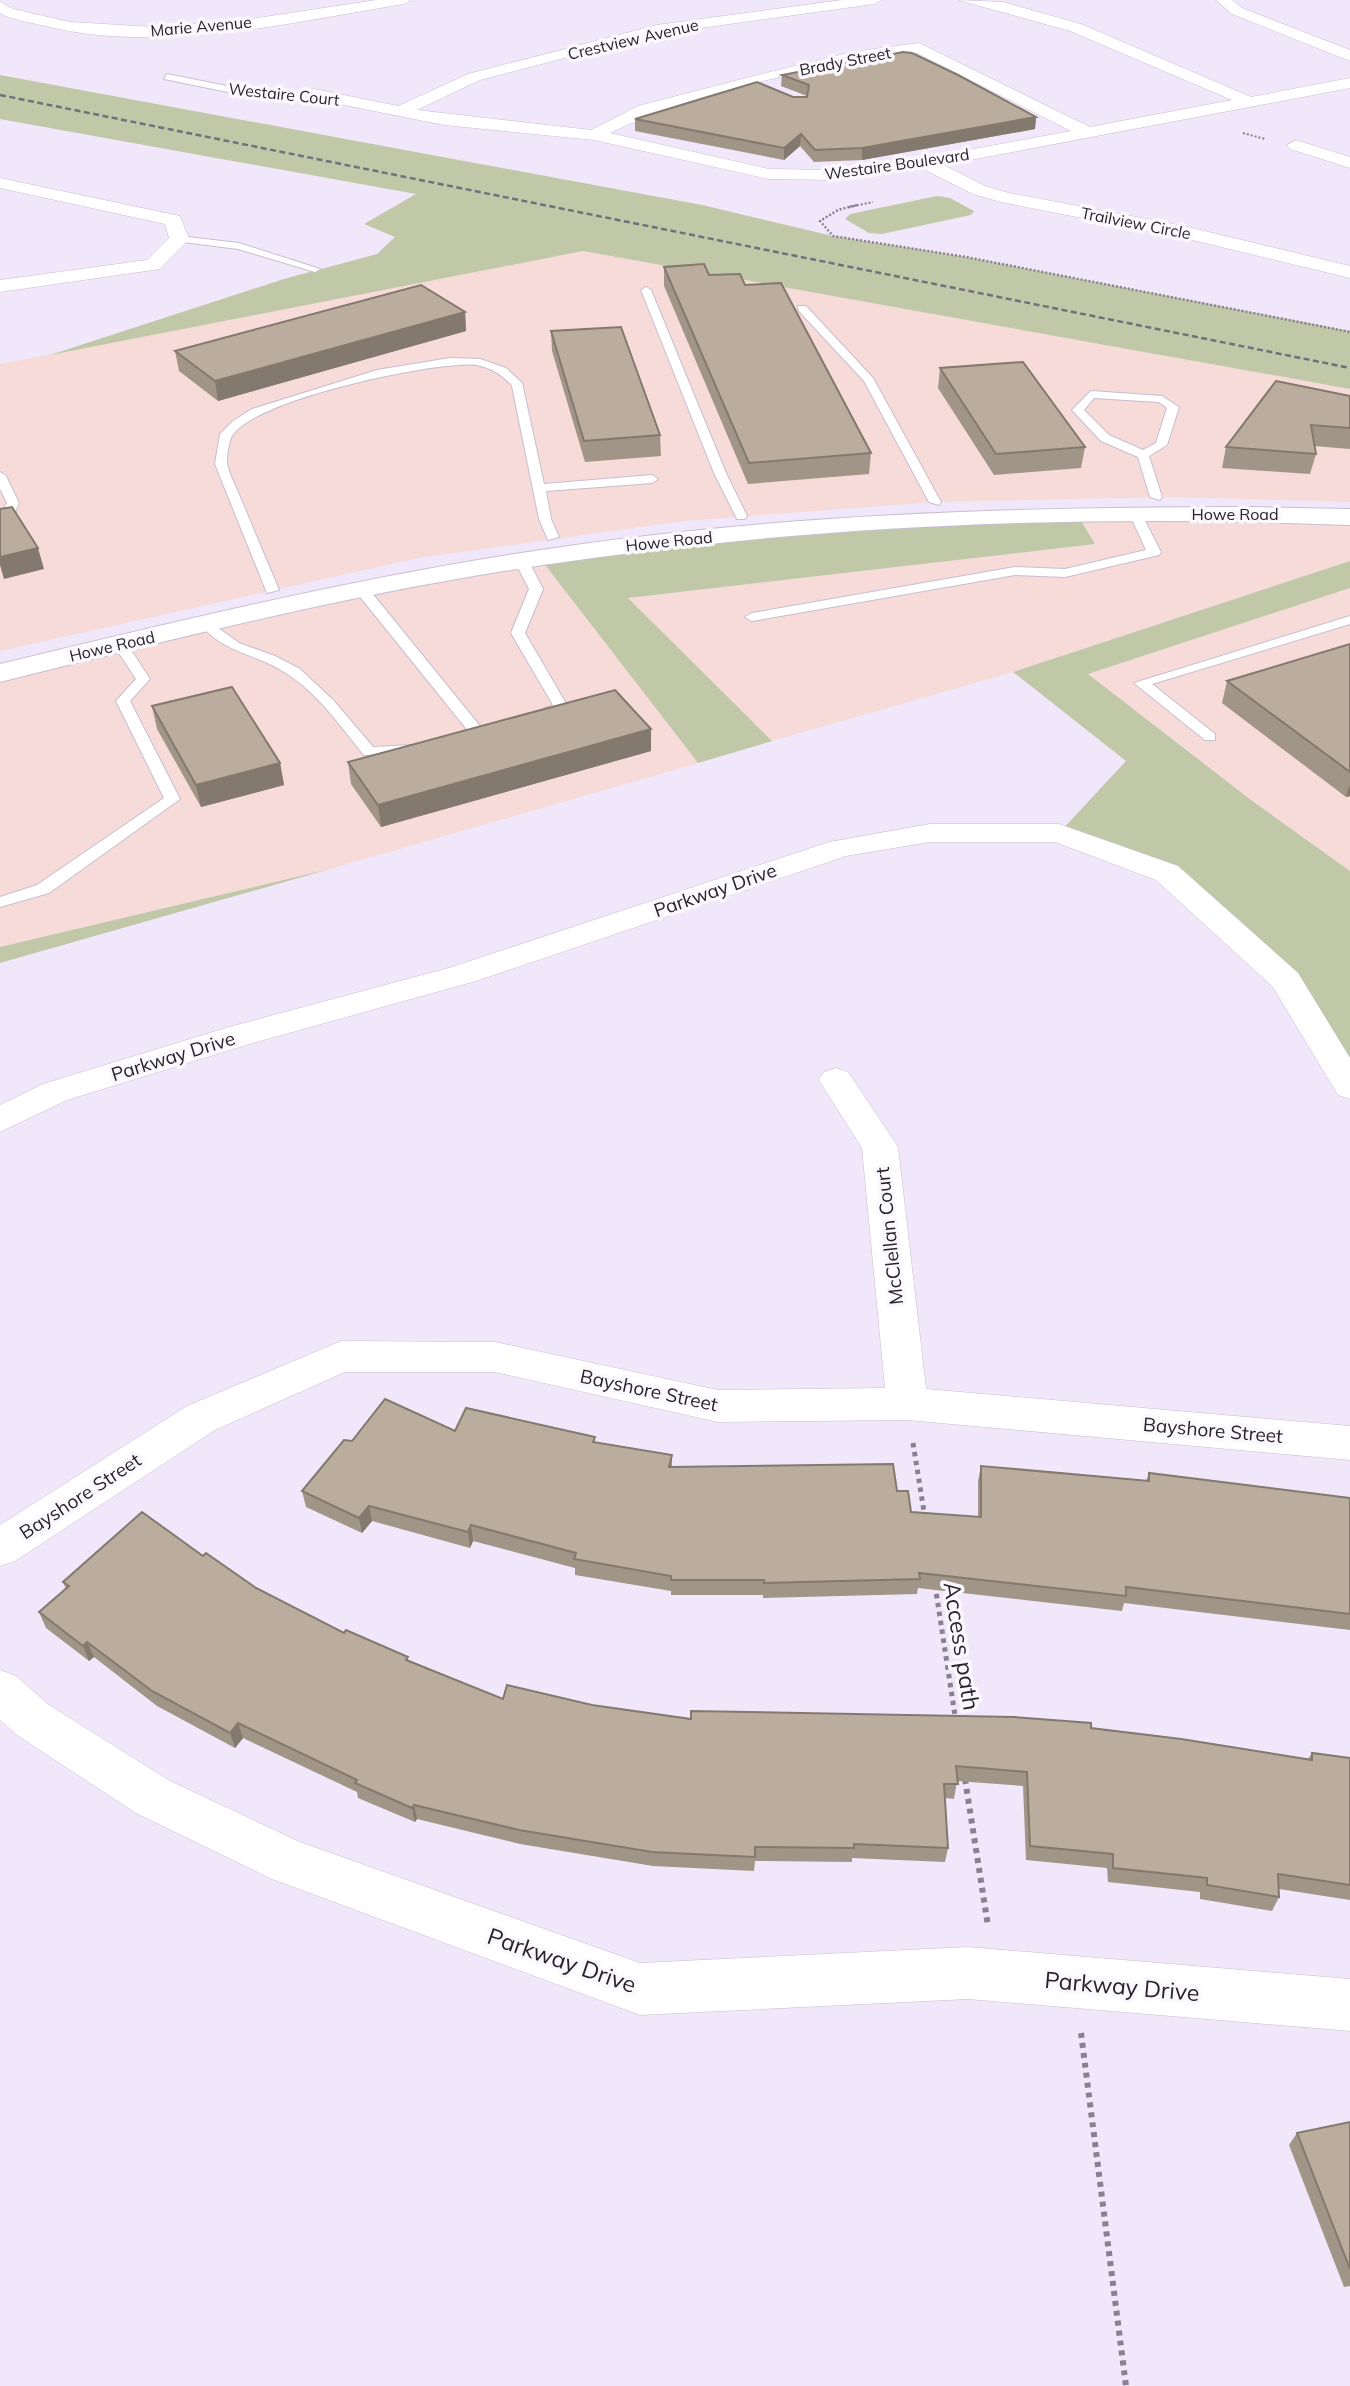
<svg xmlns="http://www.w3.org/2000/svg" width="1350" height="2386" viewBox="0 0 1350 2386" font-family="Mulish,sans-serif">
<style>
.industrial{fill:#f6dbd8}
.green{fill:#c1c8a8}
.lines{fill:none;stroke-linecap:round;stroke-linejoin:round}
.service-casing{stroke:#c7bed1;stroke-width:2}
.minor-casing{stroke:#c7bed1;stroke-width:1}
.tertiary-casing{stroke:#c7bed1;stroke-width:2}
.path-far3{stroke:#88818f;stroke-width:2;stroke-dasharray:2 2;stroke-linecap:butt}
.path-far2{stroke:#88818f;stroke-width:2.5;stroke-dasharray:2 2;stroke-linecap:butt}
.path-far1{stroke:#88818f;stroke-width:5;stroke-dasharray:4.5 4.5;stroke-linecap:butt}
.path{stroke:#88818f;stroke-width:6;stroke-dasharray:5 5;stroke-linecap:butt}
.service{fill:#fff;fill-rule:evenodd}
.minor{fill:#fff;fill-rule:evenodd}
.tertiary{fill:#fff;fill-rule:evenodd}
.rail{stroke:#756f7c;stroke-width:2.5;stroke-dasharray:6 3.5;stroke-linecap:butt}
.wall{fill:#a19587}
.shaded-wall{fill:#83796e}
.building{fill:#bbad9d;stroke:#83796e;stroke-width:2}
.labels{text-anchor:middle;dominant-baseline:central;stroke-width:7;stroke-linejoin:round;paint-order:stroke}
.far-street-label{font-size:16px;fill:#27232b;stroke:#faf8fc}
.street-label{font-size:19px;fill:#27232b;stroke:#faf8fc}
.near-street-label{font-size:23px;fill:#27232b;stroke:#faf8fc}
</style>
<rect width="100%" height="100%" fill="#f0e7fb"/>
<g class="industrial">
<path d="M583 251 1350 389V502L1168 497 935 502 684 521 418 558 0 651V364Z"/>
<path d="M1077 514 1350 517V561L1013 672 772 741 627 598 1095 544Z"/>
<path d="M539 557 698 763 330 869 0 947V673Z"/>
<path d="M1350 588V871L1251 800 1088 674Z"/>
</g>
<g class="green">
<path d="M0 75 702 205 833 236 966 257 1350 331V389L583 251 50 355 284 279 377 254 395 237 364 224 416 194 0 119Z"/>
<path d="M937 196 950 198 974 211 971 215 882 234 869 233 845 219 850 214Z"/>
<path d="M1077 514 1095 544 628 598 772 741 698 763 539 557 686 539Z"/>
<path d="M1350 561V588L1088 674 1251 800 1350 871V1087L1286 980 1167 873 1059 833 1126 761 1013 672Z"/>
<path d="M330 869 0 963V947Z"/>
</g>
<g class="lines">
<g class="service-casing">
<g id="service">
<path d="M167 74 252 91 318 94 252 97 164 79Z"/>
<path d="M179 236 239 243 320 269 315 272 238 249 175 241Z"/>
<path d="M646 287 651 290 726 473 747 516 745 519H737L714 473 641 290Z"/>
<path d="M798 306H806L873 378 941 502 939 505 929 502 864 381 798 310Z"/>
<path d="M450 358 480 359 506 368 522 383 544 484 652 475 658 479 652 483 546 491 551 519 559 537 548 540 539 519 512 386C503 375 491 368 477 365 438 360 238 402 230 441 228 447 227 456 227 462 228 473 236 486 240 497 253 528 266 559 279 590L267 593 215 464 220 434 233 421 252 409 377 370Z"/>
<path d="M1091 391 1162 396 1179 407 1167 445 1149 456 1162 497 1160 500 1150 497 1138 457 1101 441 1072 410ZM1094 398 1159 402 1167 408 1156 443 1143 450 1109 435 1084 410Z"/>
<path d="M0 472 6 476 19 503 12 519 0 522V514L7 503 0 489Z"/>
<path d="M1136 511 1142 515 1161 552 1159 555 1065 577 1015 575 752 621 745 617 752 613 1015 567 1065 569 1146 550 1130 515Z"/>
<path d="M521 556 528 560 543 589 525 633 568 707 540 718 533 714 553 705 511 633 529 589 514 560Z"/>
<path d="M357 587H367L484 731V737L457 741V735L469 732 357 593Z"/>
<path d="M1350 616V624L1152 684 1215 734V740H1205L1134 683Z"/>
<path d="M207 620 239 643 275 656 300 669 334 701 373 747 412 745 419 749 412 753 364 755C341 727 319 695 289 675 260 654 224 654 200 624Z"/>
<path d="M120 640 125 641 150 679 130 701 180 799 49 893 0 907V897L37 885 164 798 116 701 136 679 113 644Z"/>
</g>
</g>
<g class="minor-casing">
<g id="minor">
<path d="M376 0H411L404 4C287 23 158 55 41 25 28 22 12 20 0 13V2L13 9 70 22 154 27 238 21Z"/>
<path d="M842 0H881L874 4 657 34 480 80 417 110 591 130 638 106 742 79 852 52 919 43 1090 127 1232 100 1070 31 958 0 1003 2 1081 24 1251 97 1350 78V88L944 165 985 186 1009 193 1184 226 1350 266V278L1184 238 1001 202 973 194 923 169 835 180 769 179 594 140 444 125 314 99 306 94 314 89 398 106 468 74 657 25ZM917 53 1071 131 926 158 835 170 769 169 610 133C696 90 821 66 917 53Z"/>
<path d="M1216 0H1232L1242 8 1350 50V61L1232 14Z"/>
<path d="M1296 140 1350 157V168L1290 149 1287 145Z"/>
<path d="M0 178 180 216 189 239 160 269 0 292V280L147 260 169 238 165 224 0 188Z"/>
<path d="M930 824H1059L1178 866 1298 973 1350 1058V1099L1338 1095 1273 987 1156 880 1055 842H930L846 856 476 981 253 1043 67 1100 0 1132V1105L43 1084 229 1027 452 967 829 842Z"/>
<path d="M836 1068 848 1072 898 1147 926 1389 1350 1426V1460L907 1420 718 1422 495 1372H345L215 1430 15 1561 0 1566V1525L187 1406 341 1341 495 1342 718 1390 885 1388 862 1148 819 1080 824 1072Z"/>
<path d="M0 1670 16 1676 49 1705 170 1781 300 1842 640 1963 968 1947 1350 1979V2031L968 1999 640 2015 272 1879 136 1813 17 1735 0 1720Z"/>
</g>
</g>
<g class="tertiary-casing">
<path id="tertiary" d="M1251 507 1350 509V525C1081 514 809 525 543 565 360 592 180 637 0 682V664C179 621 358 577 541 550 776 514 1013 507 1251 507Z"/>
</g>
<g class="path-far3">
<path d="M1243 133 1265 139"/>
<path d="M849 207 873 202"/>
</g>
<path class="path-far2" d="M857 205 838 210 820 221 833 236 966 257 1350 332"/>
<g class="path-far1">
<path d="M913 1443 925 1518"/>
<path d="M935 1585 956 1722"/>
</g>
<g class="path">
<path d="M965 1779 988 1926"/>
<path d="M1081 2033 1126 2386"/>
</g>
<use href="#service" class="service"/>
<use href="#minor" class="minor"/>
<use href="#tertiary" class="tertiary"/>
<path class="rail" d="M0 95 1350 368"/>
</g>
<g class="wall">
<path d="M782 75 1036 117 1035 129 862 160 814 162 800 146 784 160 635 131V119L793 97H807V96L781 86Z"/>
<path d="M664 267 709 275 745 285 871 453 869 474 748 484 664 286Z"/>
<path d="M465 312 466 331 218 401 179 371 175 351Z"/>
<path d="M551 331 660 435 661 456 585 462 552 351Z"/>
<path d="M940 368 1085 447 1081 468 994 475 938 388Z"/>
<path d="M1350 396V449L1314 446 1316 454 1310 474 1222 468 1226 447Z"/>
<path d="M1350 644V796L1346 797 1222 703 1227 681Z"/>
<path d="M152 706 280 763 284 785 201 807 157 729Z"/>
<path d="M651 729V751L381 827 351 784 348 762Z"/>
<path d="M455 1431 595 1437V1442L672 1455V1467L897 1491 911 1512 978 1517V1481L981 1466 1146 1481 1149 1473 1350 1498V1630L1124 1603 1122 1611 918 1588 917 1594 763 1598V1595H671V1591L575 1575V1568L473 1541 470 1548 372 1521 362 1533 306 1507 302 1491 352 1441Z"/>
<path d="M203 1556 256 1588 344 1633 503 1699 592 1705 691 1719 1091 1728 1308 1759 1312 1753 1350 1758V1900L1279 1889V1897L1272 1911 1200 1899V1892L1108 1882 1107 1868 1026 1860 1023 1786 957 1781 954 1799 945 1798 948 1848 945 1862 852 1858V1862L755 1861 754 1871 653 1866 520 1844 417 1819 415 1822 358 1798 357 1792 243 1738 235 1748 157 1706 94 1657 89 1661 46 1628 39 1612 66 1589 63 1582Z"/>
<path d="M1350 2122V2286L1344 2287 1289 2145 1297 2133Z"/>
</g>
<g class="shaded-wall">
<path d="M1036 117 1035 129 862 160V148Z"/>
<path d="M801 134 800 146 784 160V148Z"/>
<path d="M465 312 466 331 218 401 215 381Z"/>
<path d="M38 548 44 569 4 579 0 565V557Z"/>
<path d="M651 729V751L381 827 378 805Z"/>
<path d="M280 763 284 785 201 807 196 785Z"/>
<path d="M1350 784V796L1346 797Z"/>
<path d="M369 1506 372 1521 362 1533 359 1518Z"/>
<path d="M471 1525 473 1541 470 1548 468 1532Z"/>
<path d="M87 1642 94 1657 89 1661 83 1646Z"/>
<path d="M238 1723 243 1738 235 1748 230 1733Z"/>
<path d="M414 1805 417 1819 415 1822 412 1808Z"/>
</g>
<g class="building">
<path d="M903 52 912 53 958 75 1036 117 862 148 815 150 801 134 784 148 635 119 757 82 793 97H807L809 85 782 75Z"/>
<path d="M704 264 709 275 740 274 745 285 781 283 871 453 749 463 664 267Z"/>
<path d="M421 285 465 312 215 381 175 351Z"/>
<path d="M621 327 660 435 584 441 551 331Z"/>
<path d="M1023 362 1085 447 996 454 940 368Z"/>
<path d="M1276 381 1350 396V428L1311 425 1316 454 1226 447Z"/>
<path d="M12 507 38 548 0 557V509Z"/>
<path d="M1350 644V772L1227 681Z"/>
<path d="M232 687 280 763 196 785 152 706Z"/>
<path d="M615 690 651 729 378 805 348 762Z"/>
<path d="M385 1399 455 1431 466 1408 595 1437 593 1442 672 1455 669 1467 893 1464 897 1491H908L911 1512 981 1517V1466L1149 1481V1473L1350 1498V1614L1126 1587V1596L919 1573 920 1579 764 1583V1580H671V1576L574 1559 576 1553 471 1525 468 1532 369 1506 359 1518 302 1491 344 1440 352 1441Z"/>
<path d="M142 1512 203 1556 206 1553 256 1588 344 1633 346 1630 408 1657 406 1660 503 1699 507 1685 592 1705 691 1719V1711L1014 1717 1091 1723V1728L1181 1739 1312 1760V1753L1350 1758V1885L1278 1874 1279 1897 1207 1885V1878L1113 1868V1854L1030 1846 1027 1772 956 1766 958 1784H944L948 1848 854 1844V1848L755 1847V1857L652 1852 519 1830 414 1805 412 1808 355 1783 357 1780 238 1723 230 1733 152 1691 87 1642 83 1646 39 1612 69 1586 63 1582Z"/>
<path d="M1350 2122V2269L1297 2133Z"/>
</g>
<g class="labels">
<g class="far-street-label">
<text transform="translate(201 26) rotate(-5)">Marie Avenue</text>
<text transform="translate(633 39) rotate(-13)">Crestview Avenue</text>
<text transform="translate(845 61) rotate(-11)">Brady Street</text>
<text transform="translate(284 94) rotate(6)">Westaire Court</text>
<text transform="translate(897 164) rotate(-8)">Westaire Boulevard</text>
<text transform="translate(1136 223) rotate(11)">Trailview Circle</text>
<text x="1235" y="514">Howe Road</text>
<text transform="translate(669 541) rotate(-6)">Howe Road</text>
<text transform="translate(112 646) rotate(-13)">Howe Road</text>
</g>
<g class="street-label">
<text transform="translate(715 890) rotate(-19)">Parkway Drive</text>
<text transform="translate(173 1056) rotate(-17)">Parkway Drive</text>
<text transform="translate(889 1236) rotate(-96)">McClellan Court</text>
<text transform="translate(649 1390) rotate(12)">Bayshore Street</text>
<text transform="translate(1213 1430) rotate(5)">Bayshore Street</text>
<text transform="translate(80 1496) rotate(-33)">Bayshore Street</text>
</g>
<g class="near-street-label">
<text transform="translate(962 1646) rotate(81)">Access path</text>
<text transform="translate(562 1960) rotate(19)">Parkway Drive</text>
<text transform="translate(1122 1986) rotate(5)">Parkway Drive</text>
</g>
</g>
</svg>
